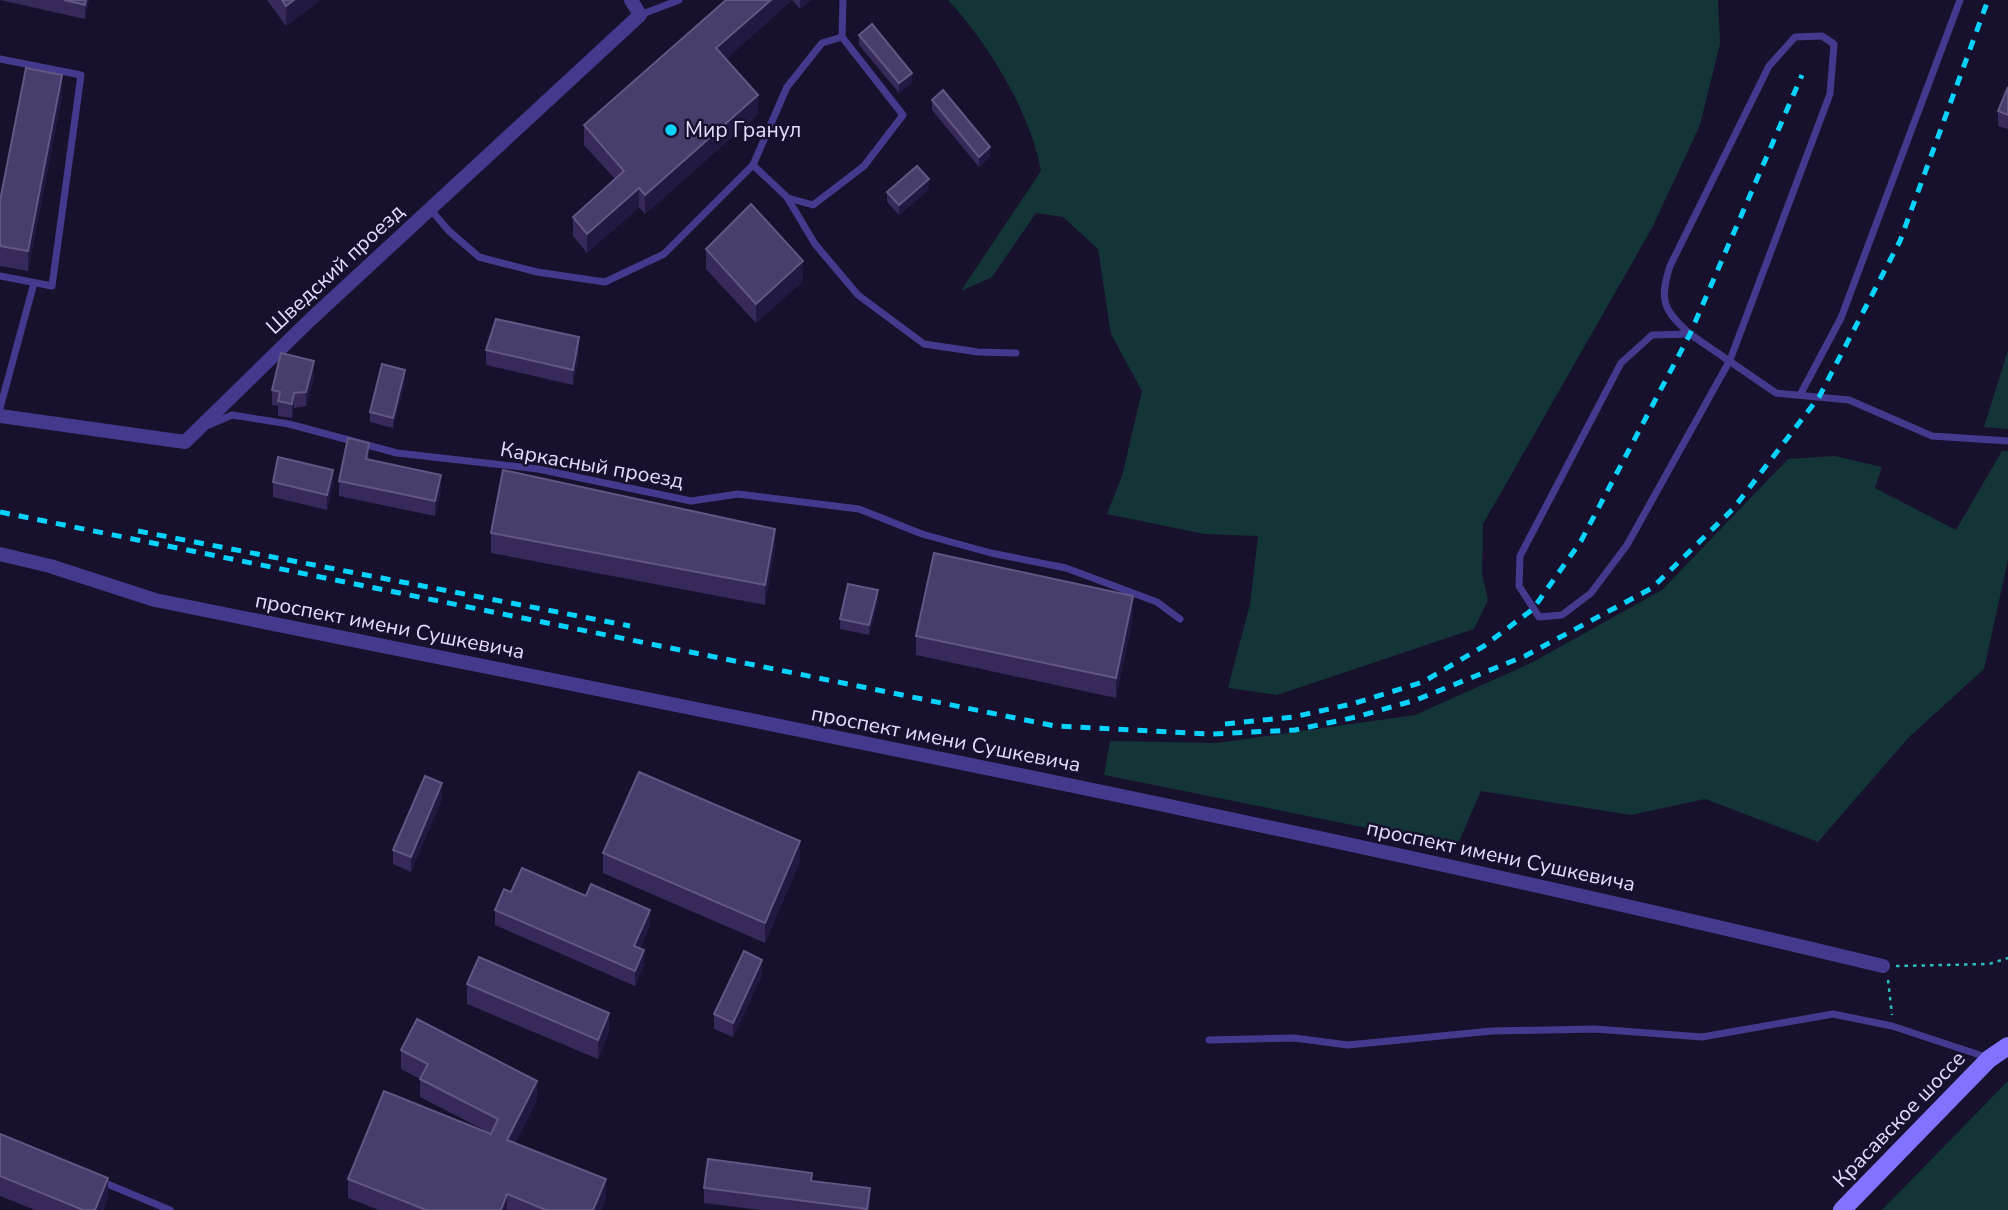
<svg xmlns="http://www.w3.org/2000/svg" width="2008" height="1210" viewBox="0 0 2008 1210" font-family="'Nunito Sans',sans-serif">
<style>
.green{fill:#133537}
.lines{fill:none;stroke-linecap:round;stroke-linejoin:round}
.path{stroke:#2dc0c3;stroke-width:2.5;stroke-dasharray:3.5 5;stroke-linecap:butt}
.lane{stroke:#443a8d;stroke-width:7}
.street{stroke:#443a8d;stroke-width:14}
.secondary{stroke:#8273ff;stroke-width:18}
.rail{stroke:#08d3ff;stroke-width:5;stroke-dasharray:10 9;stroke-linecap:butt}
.wall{fill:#37295a}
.shaded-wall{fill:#231841}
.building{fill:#493d6c;stroke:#625683;stroke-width:2}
.poi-dot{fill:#08d3ff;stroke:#18112d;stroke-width:2.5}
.labels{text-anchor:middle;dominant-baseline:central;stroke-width:5;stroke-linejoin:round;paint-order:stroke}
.poi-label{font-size:21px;fill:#e3dcff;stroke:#18112d;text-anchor:start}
.street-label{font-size:21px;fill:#e3dcff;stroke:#18112d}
</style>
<rect width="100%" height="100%" fill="#18112d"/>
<g class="green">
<path d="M948 0H1718L1720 44 1700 125 1652 228 1483 524 1482 573 1488 600 1474 629 1277 695 1228 688 1250 604 1258 536 1204 534 1107 514 1122 476 1142 391 1111 334 1098 249 1063 217 1036 213 992 277 961 291 1041 171C1031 113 988 43 948 0Z"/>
<path d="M2008 350V429L1984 427Z"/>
<path d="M2002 451H2008V560L1984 669 1908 738 1818 842 1705 799 1631 815 1481 791 1457 846 1104 775 1110 741 1218 743 1415 715 1531 663 1662 590 1788 459 1835 456 1882 467 1875 488 1956 530Z"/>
<path d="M2008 1081V1210H1882Z"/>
</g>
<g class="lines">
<g class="path">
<path d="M1896 966 1989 964 2008 958"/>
<path d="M1888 980 1892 1015"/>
</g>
<g class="lane">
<path d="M640 15 679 0"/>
<path d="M0 59 81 75 52 286 0 276"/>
<path d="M753 165 787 87 822 43 842 37"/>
<path d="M788 199 815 244 858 295 924 344 978 352 1016 353"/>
<path d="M430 209 449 231 479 257 537 272 605 282 664 254 753 165 788 198 813 205 864 166 903 115 842 37 843 0"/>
<path d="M1690 334C1663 310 1659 300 1670 266L1769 66 1795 37 1822 36 1834 44 1830 94 1730 360 1627 545 1591 593 1562 615 1539 617 1519 586 1520 556 1621 363 1652 335 1690 334 1776 393 1849 400 1932 436 2008 441"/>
<path d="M1800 395 1841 318 1960 0"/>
<path d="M0 408 34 283"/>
<path d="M209 425 232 415 289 424 397 453 538 469 691 501 738 494 859 509 922 534 991 553 1066 568 1157 602 1180 619"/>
<path d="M1209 1040 1294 1038 1348 1045 1492 1031 1595 1029 1702 1037 1833 1014 1892 1026 1989 1058"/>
<path d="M100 1181 170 1210"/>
</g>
<g class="street">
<path d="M0 416 185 442 311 319 640 15 631 0"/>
<path d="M0 554 50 566 155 600C732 717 1311 828 1883 966"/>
</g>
<path class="secondary" d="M1842 1210 1989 1059 2008 1046"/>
<g class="rail">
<path d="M0 512 1055 726 1211 734 1295 730 1356 717 1416 700 1525 656 1652 588 1733 509 1819 397 1900 241 1988 0"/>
<path d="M138 531 630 626"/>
<path d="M1225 724 1293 717 1352 704 1423 682 1484 646 1533 609 1581 541 1690 334 1802 75"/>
</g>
</g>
<g class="wall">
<path d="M0 0H89L85 19Z"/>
<path d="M267 0H320L286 26Z"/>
<path d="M726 0H811L800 9 792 0 726 59 758 114 645 214 639 207 587 253 573 236V217L615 179 584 145V125Z"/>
<path d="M859 35 912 83 899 93 859 45Z"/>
<path d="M2008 87V129L1998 126V111Z"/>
<path d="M62 95 28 271 0 266V201Z"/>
<path d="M932 100 990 157 979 167 932 110Z"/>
<path d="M929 189 899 215 887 202V192Z"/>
<path d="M706 249 803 281 756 323 706 269Z"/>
<path d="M486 350 579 352 573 385 486 365Z"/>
<path d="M314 376 306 406 294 408 292 418 278 416V406L272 405V390Z"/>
<path d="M405 380 393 428 370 422V412Z"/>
<path d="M369 458V460L441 490 435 516 339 496V481Z"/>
<path d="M273 482 333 485 327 510 273 497Z"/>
<path d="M491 533 775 548 765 605 491 553Z"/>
<path d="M878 600 869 635 840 629V619Z"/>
<path d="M1133 615 1116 698 916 655V636Z"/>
<path d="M442 798 411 872 393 864V850Z"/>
<path d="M603 853 800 861 765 943 603 873Z"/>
<path d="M511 892 650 925 640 948 644 965 635 986 495 925V910Z"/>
<path d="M762 975 733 1037 714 1029V1014Z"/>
<path d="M467 984 609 1032 598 1059 467 1004Z"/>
<path d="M401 1050 537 1100 515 1143 606 1197 601 1210H379L348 1198V1179L490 1133 420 1097V1079L401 1069Z"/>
<path d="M0 1134 108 1198 103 1210H35L0 1196Z"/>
<path d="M812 1181 870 1203 869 1210H760L704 1203V1188Z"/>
</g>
<g class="shaded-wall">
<path d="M86 0H89L85 19V5Z"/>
<path d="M294 0H320L286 26V6Z"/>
<path d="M771 0H792L716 68V48Z"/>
<path d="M800 0H811L800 9Z"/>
<path d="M912 73V83L899 93V83Z"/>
<path d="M62 75V95L28 271V251Z"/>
<path d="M758 95V114L645 214V195Z"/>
<path d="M990 147V157L979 167V157Z"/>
<path d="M929 179V189L899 215V205Z"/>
<path d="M639 188V207L587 253V234Z"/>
<path d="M803 261V281L756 323V304Z"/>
<path d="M579 337V352L573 385V370Z"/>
<path d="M314 361V376L306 406V392Z"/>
<path d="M405 370V380L393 428V418Z"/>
<path d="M294 393V408L292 418V404Z"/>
<path d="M369 443V458L366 474V459Z"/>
<path d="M333 470V485L327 510V495Z"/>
<path d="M441 475V490L435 516V501Z"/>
<path d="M775 529V548L765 605V585Z"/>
<path d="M878 590V600L869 635V625Z"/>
<path d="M1133 596V615L1116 698V678Z"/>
<path d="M442 783V798L411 872V857Z"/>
<path d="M800 841V861L765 943V923Z"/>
<path d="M650 910V925L634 960V946Z"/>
<path d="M644 950V965L635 986V971Z"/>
<path d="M762 960V975L733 1037V1023Z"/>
<path d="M609 1013V1032L598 1059V1040Z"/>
<path d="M537 1081V1100L507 1158V1140Z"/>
<path d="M108 1178V1198L103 1210H95Z"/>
<path d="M606 1179V1197L601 1210H593Z"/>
<path d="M870 1188V1203L869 1210H867Z"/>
<path d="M507 1194V1210H501Z"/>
</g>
<g class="building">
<path d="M64 0H86L85 5Z"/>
<path d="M282 0H294L286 6Z"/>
<path d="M726 0H771L716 48 758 95 645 195 639 188 587 234 573 217 624 171 584 125Z"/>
<path d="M872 24 912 73 899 83 859 35Z"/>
<path d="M26 68 62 75 28 251 0 246V201Z"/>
<path d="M2008 87V115L1998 111Z"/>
<path d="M943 90 990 147 979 157 932 100Z"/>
<path d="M917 166 929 179 899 205 887 192Z"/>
<path d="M751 204 803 261 756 304 706 249Z"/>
<path d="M496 319 579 337 573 370 486 350Z"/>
<path d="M281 353 314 361 306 392 294 393 292 404 278 401 280 392 272 390Z"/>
<path d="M382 364 405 370 393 418 370 412Z"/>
<path d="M348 438 369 443 366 459 441 475 435 501 339 481Z"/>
<path d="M278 457 333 470 327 495 273 482Z"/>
<path d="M503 470 775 529 765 585 491 533Z"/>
<path d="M934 553 1133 596 1116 678 916 636Z"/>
<path d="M848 584 878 590 869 625 840 619Z"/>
<path d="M639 772 800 841 765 923 603 853Z"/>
<path d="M425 776 442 783 411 857 393 850Z"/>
<path d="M522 868 586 896 591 884 650 910 634 946 644 950 635 971 495 910 504 889 511 892Z"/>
<path d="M744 951 762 960 733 1023 714 1014Z"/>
<path d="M479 957 609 1013 598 1040 467 984Z"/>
<path d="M417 1019 537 1081 507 1140 606 1179 593 1210H546L507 1194 501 1210H426L348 1179 384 1091 491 1134 498 1119 420 1079 428 1064 401 1050Z"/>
<path d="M0 1134 108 1178 95 1210H83L0 1176Z"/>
<path d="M708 1159 812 1173 811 1181 870 1188 867 1209 704 1188Z"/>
</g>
<circle class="poi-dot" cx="671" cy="130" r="7"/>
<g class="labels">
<g class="poi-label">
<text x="685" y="130">Мир Гранул</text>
</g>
<g class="street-label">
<text transform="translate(335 269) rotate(-43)">Шведский проезд</text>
<text transform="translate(592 465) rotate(10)">Каркасный проезд</text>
<text transform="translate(390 626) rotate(11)">проспект имени Сушкевича</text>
<text transform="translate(946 739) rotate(11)">проспект имени Сушкевича</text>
<text transform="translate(1501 856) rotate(12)">проспект имени Сушкевича</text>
<text transform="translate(1899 1119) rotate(-46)">Красавское шоссе</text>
</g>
</g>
</svg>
